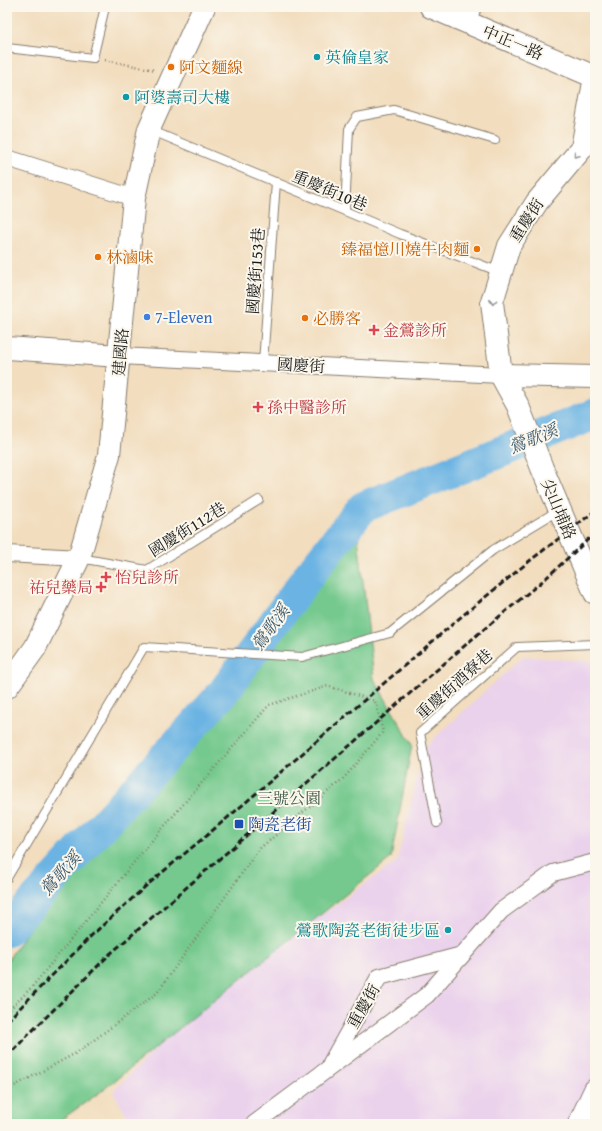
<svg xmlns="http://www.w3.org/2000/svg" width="602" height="1131" viewBox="0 0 602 1131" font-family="'Gentium Book Plus','Noto Serif TC',serif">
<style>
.built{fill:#ead1ec}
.green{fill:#74c98e;stroke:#487255}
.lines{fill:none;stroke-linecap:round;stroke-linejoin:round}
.river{stroke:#6bb3e3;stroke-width:32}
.lane-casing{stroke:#877c6d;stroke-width:10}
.street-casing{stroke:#877c6d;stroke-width:18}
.secondary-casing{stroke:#877c6d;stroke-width:24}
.path{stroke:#877c6d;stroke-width:2.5;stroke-dasharray:1 3;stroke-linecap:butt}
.lane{stroke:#fff;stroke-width:8}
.street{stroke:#fff;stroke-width:16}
.secondary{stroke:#fff;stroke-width:22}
.rail{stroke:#1c1c1c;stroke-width:3;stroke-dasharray:6 3;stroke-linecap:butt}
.oneway{stroke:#999}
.culture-dot{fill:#0f9aa8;stroke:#fbf7ec;stroke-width:1.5}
.food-dot{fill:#e8710a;stroke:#fbf7ec;stroke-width:1.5}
.shop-dot{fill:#3f7fe0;stroke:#fbf7ec;stroke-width:1.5}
.health-dot{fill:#e0444e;stroke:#fbf7ec;stroke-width:1.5}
.transit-dot{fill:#1a4fb4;stroke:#fbf7ec;stroke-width:1.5}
.labels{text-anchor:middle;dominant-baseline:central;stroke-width:4;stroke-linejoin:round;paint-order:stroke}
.street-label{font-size:16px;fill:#1c1c1c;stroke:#fbf7ec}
.culture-label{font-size:16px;fill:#0d838f;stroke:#fbf7ec;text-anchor:start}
.food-label{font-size:16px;fill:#c56008;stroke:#fbf7ec;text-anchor:start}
.shop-label{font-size:16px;fill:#366cbe;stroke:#fbf7ec;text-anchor:start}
.health-label{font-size:16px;fill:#be3a42;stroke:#fbf7ec;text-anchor:start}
.park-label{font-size:16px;fill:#3b5944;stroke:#fbf7ec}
.transit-label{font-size:16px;fill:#164399;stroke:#fbf7ec;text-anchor:start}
.water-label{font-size:17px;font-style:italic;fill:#3c586c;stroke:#fbf7ec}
</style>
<rect width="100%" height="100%" fill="#fbf7ec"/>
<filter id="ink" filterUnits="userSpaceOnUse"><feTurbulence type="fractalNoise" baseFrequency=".025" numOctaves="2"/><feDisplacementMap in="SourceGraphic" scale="8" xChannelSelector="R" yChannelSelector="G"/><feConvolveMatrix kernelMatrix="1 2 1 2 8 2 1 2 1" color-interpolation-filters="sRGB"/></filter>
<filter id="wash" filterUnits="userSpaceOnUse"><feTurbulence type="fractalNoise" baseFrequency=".012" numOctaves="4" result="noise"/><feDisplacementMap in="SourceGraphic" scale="16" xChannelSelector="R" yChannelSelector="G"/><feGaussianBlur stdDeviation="0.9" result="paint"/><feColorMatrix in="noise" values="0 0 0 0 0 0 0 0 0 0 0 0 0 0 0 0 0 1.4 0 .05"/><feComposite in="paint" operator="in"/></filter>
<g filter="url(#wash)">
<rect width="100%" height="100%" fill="#f2ddbe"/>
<path class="built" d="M523 656 595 662V1124H131L113 1091 204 1000 397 861 424 748Z"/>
<path class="green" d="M357 528 374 679 412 745 391 858 103 1090 55 1124H7V961L42 910 251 674Z"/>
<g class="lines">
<path class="river" d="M7 931 78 852 222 694 311 572 363 507 595 414"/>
</g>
</g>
<g filter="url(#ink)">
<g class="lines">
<g class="lane-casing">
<g id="lane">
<path d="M7 48 93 58 105 7"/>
<path d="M150 130 400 234 500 272"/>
<path d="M345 211 349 129 357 117 394 110 495 140"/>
<path d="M263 363 276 182"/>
<path d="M80 558 147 570 259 500"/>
<path d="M437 823 420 733 517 647 595 644"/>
<path d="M7 878 144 647 302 657 390 633 493 550 559 510"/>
</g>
</g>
<g class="street-casing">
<g id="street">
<path d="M467 23 473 7"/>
<path d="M7 158 134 198"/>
<path d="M119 356 501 375"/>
<path d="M7 554 79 558"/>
<path d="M331 1063 379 977 462 955"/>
<path d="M254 1124 427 995 501 911 553 873 595 862"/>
</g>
</g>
<g class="secondary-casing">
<g id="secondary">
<path d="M431 7 595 77 582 148 537 202 509 246 492 302 501 375 518 406 542 468 595 593"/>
<path d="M7 348 119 356"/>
<path d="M501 375 595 377"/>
<path d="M7 687 35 648 79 558 109 455 134 198 149 129 204 7"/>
<path d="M579 1124 595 1090"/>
</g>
</g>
<g class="path">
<path d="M105 60 155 70"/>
<path d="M7 1012 32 987 149 844 269 705 328 686 375 701 383 732 344 778 259 849 157 993 78 1052 7 1090"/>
</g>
<use href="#lane" class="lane"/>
<use href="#street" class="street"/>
<use href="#secondary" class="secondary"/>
<g class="rail">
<path d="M7 1021 92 935 146 886 238 809 462 616 532 559 595 511"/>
<path d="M7 1057 25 1038 110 954 477 635 545 579 595 533"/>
</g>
</g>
<defs><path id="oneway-chevron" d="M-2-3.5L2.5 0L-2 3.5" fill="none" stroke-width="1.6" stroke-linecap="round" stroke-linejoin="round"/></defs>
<g class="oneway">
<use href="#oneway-chevron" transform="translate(576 155) rotate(130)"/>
<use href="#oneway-chevron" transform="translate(493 302) rotate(94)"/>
</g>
</g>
<g class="culture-dot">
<circle cx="317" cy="57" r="4"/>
<circle cx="126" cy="97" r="4"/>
<circle cx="448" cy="930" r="4"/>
</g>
<g class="food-dot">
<circle cx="171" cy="67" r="4"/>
<circle cx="477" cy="249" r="4"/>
<circle cx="98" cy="257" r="4"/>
<circle cx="305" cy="318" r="4"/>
</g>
<circle class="shop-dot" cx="147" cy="317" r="4"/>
<g class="health-dot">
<path d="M372 324h4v4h4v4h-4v4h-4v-4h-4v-4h4z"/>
<path d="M256 401h4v4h4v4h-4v4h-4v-4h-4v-4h4z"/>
<path d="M104 571h4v4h4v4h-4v4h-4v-4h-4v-4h4z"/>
<path d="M99 581h4v4h4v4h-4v4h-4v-4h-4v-4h4z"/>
</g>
<rect class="transit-dot" x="234" y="819" width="10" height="10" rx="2"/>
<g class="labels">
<g class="street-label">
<text transform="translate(513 42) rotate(23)">中正一路</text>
<text transform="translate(330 190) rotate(23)">重慶街10巷</text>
<text transform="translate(526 220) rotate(-57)">重慶街</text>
<text transform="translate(255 271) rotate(-86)">國慶街153巷</text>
<text transform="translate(120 352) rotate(-85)">建國路</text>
<text transform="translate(301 365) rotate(3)">國慶街</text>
<text transform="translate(559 509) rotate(67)">尖山埔路</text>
<text transform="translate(187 529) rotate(-32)">國慶街112巷</text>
<text transform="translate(454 684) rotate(-42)">重慶街酒寮巷</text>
<text transform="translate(363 1006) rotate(-60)">重慶街</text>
</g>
<g class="culture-label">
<text x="325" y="57">英倫皇家</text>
<text x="134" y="97">阿婆壽司大樓</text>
<text x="440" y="930" text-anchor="end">鶯歌陶瓷老街徒步區</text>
</g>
<g class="food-label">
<text x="179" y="67">阿文麵線</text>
<text x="469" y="249" text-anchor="end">臻福憶川燒牛肉麵</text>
<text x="106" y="257">林滷味</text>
<text x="313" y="318">必勝客</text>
</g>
<g class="shop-label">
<text x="155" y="317">7-Eleven</text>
</g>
<g class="health-label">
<text x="383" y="330">金鶯診所</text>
<text x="267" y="407">孫中醫診所</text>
<text x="115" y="577">怡兒診所</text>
<text x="93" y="587" text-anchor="end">祐兒藥局</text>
</g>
<g class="park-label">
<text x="289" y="798">三號公園</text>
</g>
<g class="transit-label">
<text x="248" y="824">陶瓷老街</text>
</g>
<g class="water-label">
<text transform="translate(533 438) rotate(-22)">鶯歌溪</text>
<text transform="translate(270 627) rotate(-54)">鶯歌溪</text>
<text transform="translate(60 873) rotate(-48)">鶯歌溪</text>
</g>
</g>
<rect width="602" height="1131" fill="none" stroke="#fbf7ec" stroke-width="24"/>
</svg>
